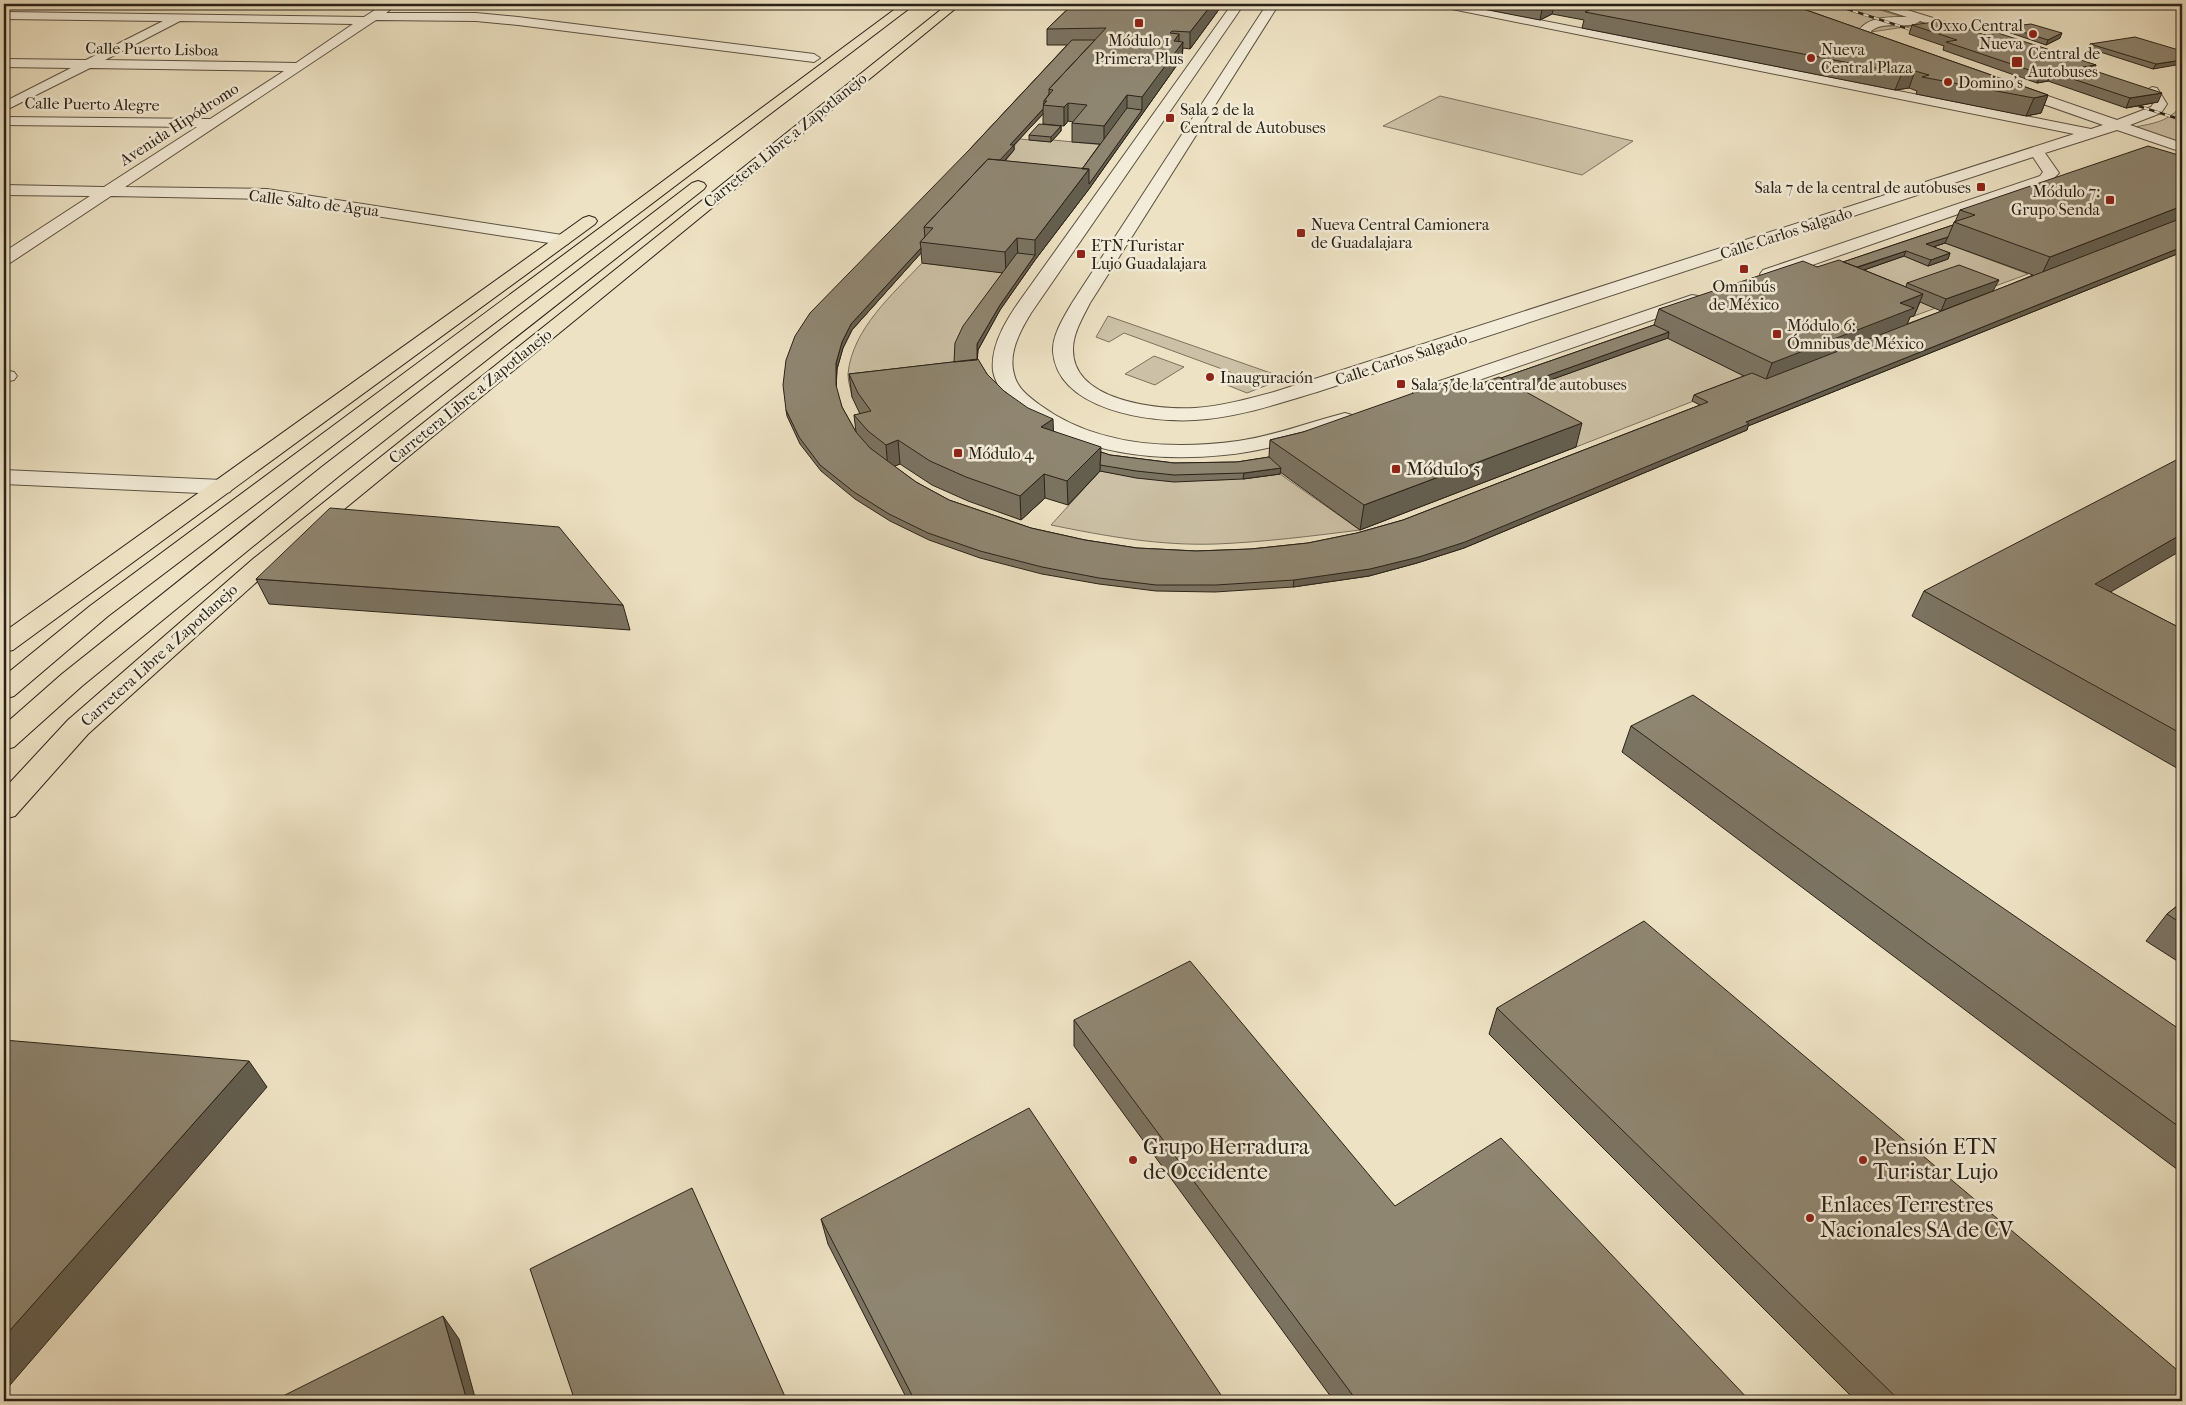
<svg xmlns="http://www.w3.org/2000/svg" width="2186" height="1405" viewBox="0 0 2186 1405" font-family="'IM FELL French Canon',serif">
  <style>
    .green { fill: #ccc1a6; stroke: #7b725f }
    .lines { fill: none; stroke-linecap: round; stroke-linejoin: round }
    .minor-casing { stroke: #5b5243; stroke-width: 2 }
    .major-casing { stroke: #2a2218; stroke-width: 2 }
    .minor { fill: #f3ecd8; fill-rule: evenodd }
    .major { fill: #ede2c3; fill-rule: evenodd }
    .rail-casing { stroke: #2a2218; stroke-width: 2.5 }
    .rail { stroke: #f3ecd8; stroke-width: 2; stroke-dasharray: 5.5; stroke-linecap: butt }
    .wall { fill: #7b7361; stroke: #2a2218; fill-rule: evenodd }
    .shaded-wall { fill: #645e4f; stroke: #2a2218 }
    .building { fill: #8f8671; stroke: #2a2218 }
    .poi-dot { fill: #8f2418; stroke: #f3ecd8; stroke-width: 2 }
    .labels { text-anchor: middle; dominant-baseline: central; stroke-width: 5; stroke-linejoin: round; paint-order: stroke }
    .far-poi-label { font-size: 16px; fill: #2a2218; stroke: #f3ecd8; text-anchor: start }
    .far-street-label { font-size: 16px; fill: #2a2218; stroke: #f3ecd8 }
    .poi-label { font-size: 19px; fill: #2a2218; stroke: #f3ecd8; text-anchor: start }
    .near-poi-label { font-size: 22px; fill: #2a2218; stroke: #f3ecd8; text-anchor: start }
  </style>
  <rect width="100%" height="100%" fill="#ede2c3"/>
  <filter id="stains"><feTurbulence type="fractalNoise" baseFrequency=".004" numOctaves="4"/><feColorMatrix values="0 0 0 0 .2 0 0 0 0 .09 0 0 0 0 .02 0 0 0 .5 -.17"/></filter>
  <radialGradient id="worn" r=".72"><stop offset=".6" stop-color="#630" stop-opacity="0"/><stop offset="1" stop-color="#630" stop-opacity=".3"/></radialGradient>
  <!-- green -->
  <path class="green" d="M1780,4h81l64,20 -61,9z
    M1440,96l193,45 -51,34 -199,-49z
    M2181,105l1,38 -48,-16c18,-3 37,-6 47,-22z
    M1020,139l31,3 2,-2 51,5 -32,42 -83,-9z
    M1945,243l83,31 -114,42 -83,-35 73,-25 24,10 19,-7 -23,-9z
    M922,263l84,10 -51,94 -103,30c-1,-7 -4,-15 -4,-23 4,-45 45,-80 74,-111z
    M1108,316l177,62 -38,15 -20,-8 14,-9 -117,-43 -15,9 -13,-5z
    M1668,338l82,41 -174,68 -82,-47z
    M1154,356l30,11 -29,18 -30,-11z
    M1100,471c64,12 116,12 180,3l80,56c-48,6 -95,12 -144,14 -56,2 -111,-8 -165,-19z"/>
  <g class="lines">
    <defs>
      <path id="minor" d="M384,4h13l-11,9h90l42,4 296,37 6,4 -6,4 -296,-37 -42,-4 -100,-1 -251,167 142,2 295,46 6,1 2,4 -2,4 -6,1 -295,-46 -156,-3 -101,67 -6,1v-12l86,-56 -86,-1v-10l100,2 93,-60 -193,-2v-8l206,2 74,-48 -194,-3 -86,43v-9l67,-34 -67,-1v-8l82,1 77,-39 -159,-2v-7l360,5zM180,21l173,3 -57,39 -191,-3z
        M1232,4h12l-213,309c-11,18 -23,40 -17,61 3,14 15,23 26,31 56,41 131,45 198,36 37,-5 71,-19 107,-28l7,2 4,4 -4,4c-42,14 -84,28 -128,32 -68,7 -143,-1 -200,-42 -13,-10 -28,-25 -31,-42 -3,-28 17,-57 33,-79z
        M1267,4h12l-189,299c-7,14 -17,30 -17,46 -1,52 84,61 122,59 27,-2 53,-9 79,-16l800,-258 -632,-127 -6,-3h22l633,125 12,-4 -97,-34 -2,-3 7,-4 5,1 101,35 34,-13 2,-3 -8,-13 7,-4 5,1 10,16 -6,9 -31,12 52,18v9l-65,-22 -72,23 14,20 -9,9 -275,96 -6,1 -6,-1 -3,-4 3,-4 277,-94 3,-4 -10,-15 -716,235c-40,12 -81,26 -122,28 -45,3 -137,-10 -142,-68 -1,-17 11,-35 19,-49z
        M1871,4h17l87,27 2,3 -6,4 -51,-17c-12,10 -34,-2 -49,10l3,8 -2,3h-8l-5,-12c11,-14 31,-13 48,-13l-34,-11z
        M1692,295l6,1 3,4 -3,4 -268,93 -7,2 -7,-2 -3,-4 3,-4z
        M4,370l10,2 3,4 -3,4 -10,2z
        M4,470l218,10 8,2 3,5 -3,5 -8,2 -218,-10z"/>
      <path id="major" d="M902,4h13l-807,612 -94,80 -10,3v-23l86,-70z
        M948,4h13l-690,565 -183,165 -73,82 -11,3v-30l64,-69 185,-161z
        M698,181l6,2 2,3 -2,3 -365,287 -257,210 -68,61 -10,3v-25l58,-51 261,-208 369,-283z
        M589,216l6,2 2,3 -2,3 -582,426 -9,2v-20l579,-414z"/>
    </defs>
    <!-- minor casing -->
    <use href="#minor" class="minor-casing"/>
    <!-- major casing -->
    <use href="#major" class="major-casing"/>
    <!-- minor -->
    <use href="#minor" class="minor"/>
    <!-- major -->
    <use href="#major" class="major"/>
    <defs>
      <path id="rail" d="M1832,4l92,30
        M2123,101l59,19"/>
    </defs>
    <!-- rail casing -->
    <use href="#rail" class="rail-casing"/>
    <!-- rail -->
    <use href="#rail" class="rail"/>
  </g>
  <!-- wall -->
  <path class="wall" d="M1073,4h150l-33,45 -7,-1 -1,10 -93,131 -54,71 -35,50 -22,40 -1,9 10,15 17,17 49,41 48,20 9,3 64,8 63,-1 32,-5 1,-17 33,-8 198,-54 153,-53 5,-16 158,-42 26,-5 110,-37 1,-3h1l5,-12 222,42 -434,174 -1,4 -283,118 -47,15 -48,13 -76,11 -78,5 -59,-1 -57,-7 -57,-10 -62,-16 -51,-18 -39,-19 -35,-22 -34,-28 -21,-27 -13,-28 -1,-6 184,-261 97,-104h-20v-16zM1043,114v10l21,2 4,-5 5,1 -1,1v19l28,2 -18,25 -77,-8 9,-11v-5zM1945,243l88,32 -39,16 -87,-8 -1,4 -42,-17 40,-14 24,10 20,-7 2,-6 -17,-6zM921,253l1,10 81,10 -49,89 -105,12 3,23 8,17 -6,1 2,17 -14,-25 -6,-19 1,-19 6,-21 9,-18zM1974,299l-67,25 3,-7 4,-1 6,-14 21,9zM1667,338l77,38 -50,19 -2,6 8,4 -297,115 -46,13 -49,10 -57,6 -55,2 -59,-3 -52,-8 -54,-12 -82,-28 -33,-18 -22,-16 6,-2 32,21 36,16 53,19 24,-22 23,7 32,-34 36,7 38,4 69,-3 37,-5v-2l80,58 216,-83 -54,-57z
    M1457,4h332l259,91 -7,18 -15,3 -110,-22 1,-3 -8,-3 -14,2 -313,-62 2,-8 -32,-6 -12,6z
    M2021,4h54l-37,5z
    M1912,25l73,10 111,30 -2,5 64,32 -32,6 -78,-27 -11,2 -94,-33 1,-4 -35,-12z
    M2007,27l53,11 -14,7 -41,-14z
    M2090,44l92,7 -29,18 -65,-21z
    M1061,126v5l-10,11 -22,-2v-5z
    M256,579l367,26 7,25 -361,-26z
    M1924,591l186,1 72,37v142l-270,-155z
    M2182,603v10l-4,-3z
    M1631,726l551,305v142l-560,-421z
    M2182,902v62l-36,-23 21,-27z
    M1497,1008l685,393h-326l-367,-367z
    M1074,1020l321,186 355,195h-416l-260,-355z
    M821,1219l404,182h-317l-80,-157z"/>
  <!-- shaded-wall -->
  <path class="shaded-wall" d="M1212,4h11l-33,45v-17z
    M1543,4h12l-3,10 -12,6z
    M2040,4h35l-37,5z
    M2062,33l-2,5 -14,7 2,-5z
    M1179,34v14l4,-6 -1,16 -93,131 -54,71 -35,50 -22,40 -1,16v-22l23,-39 35,-50v-15l54,-71 53,-59v-13l32,-56z
    M2182,60v4l-29,5 3,-5z
    M2096,65l-4,9 -9,-7z
    M1915,71l-6,17 -14,2 7,-17z
    M2052,72l-4,9 -11,2 4,-9z
    M2162,93l-4,9 -32,6 4,-10z
    M1127,95v18l-23,32v-19z
    M2048,95l-7,18 -15,3 8,-18z
    M1068,103v18l-4,5v-19z
    M1043,109v5l-29,31v5l-80,89 76,-94z
    M1061,126v5l-10,11v-5z
    M2182,206v16l-142,56 10,-21z
    M1948,237l-3,6 -21,7 2,-6z
    M1017,238l1,20 -12,15 -1,-21z
    M2182,247v5l-434,174 -1,4 -283,118 -47,15 -48,13 -76,11 1,-7 452,-158z
    M921,248v5l-69,77 -9,18 -6,21 -1,22v-28l6,-21 9,-18z
    M1906,251l-2,5 -95,33 3,-6z
    M1950,253l-2,6 -20,7 3,-6z
    M1999,280l-6,11 -52,20 5,-12z
    M1923,294l-9,22 -4,1 -5,13 -141,55 8,-22 128,-60z
    M1669,332l-1,6 -202,72 1,-6z
    M1053,419l1,24 -13,-16z
    M1582,423l-6,24 -216,83 4,-25z
    M898,440l2,24 -12,5 -2,-24z
    M1101,447l-1,24 -32,34 -1,-24z
    M1281,468l-1,6 -37,5 1,-6z
    M1044,474l1,24 -24,22 -1,-24z
    M2182,534v16l-102,60 15,-26z
    M249,1061l18,26 -263,305v-55z
    M443,1316l16,23 17,62h-9z"/>
  <!-- building -->
  <path class="building" d="M1073,4h139l-22,28 -18,-1 -2,2 9,1 -5,7 9,1 -41,55 -15,-2 -23,31 -32,-3 15,-18 -19,-2 -4,4 -21,-2 4,-4h-3l9,-11 -4,-1 57,-61 -59,1z
    M1584,4h205l259,91 -14,3 -112,-21 7,-2 -14,-4 -13,2 -317,-61 13,-6z
    M1942,21l43,14 13,-2 98,32 -13,2 79,26 -32,5 -78,-26 -11,2 -95,-32 11,-2 -45,-15z
    M2031,24l31,9 -14,7 -41,-13z
    M2135,37l47,14v9l-26,4 -66,-20z
    M1072,40h23l-46,49v5l-5,7 -1,8 -33,36h4l-14,15 -12,-1 -64,68 1,10 -5,5 1,6 -70,76 -9,18 -6,21v22l6,22 14,25 14,16 46,34 33,18 82,28 54,12 52,8 59,3 55,-2 57,-6 49,-10 46,-13 305,-118 -14,-7 58,-22 14,6 416,-161v29l-436,175 3,2 -284,118 -46,15 -49,12 -76,11 -78,5h-60l-57,-7 -57,-11 -62,-16 -52,-18 -39,-19 -35,-22 -34,-27 -21,-28 -13,-27 -3,-25 3,-25 9,-24 15,-23 160,-164z
    M1127,108l15,2 -53,74v-15h-7z
    M1039,124l22,2 -10,11 -22,-2z
    M2148,146l34,10v50l-132,51 -96,-35 21,-7 -15,-5z
    M988,159l101,10 -54,71 -18,-2 -12,14 -85,-10 13,-14 -9,-1z
    M1953,225l-5,12 -22,7 24,9 -19,7 -25,-9 -49,16 -14,-5z
    M1017,253l18,2 -35,50 -23,39v16l-23,2 1,-19 8,-17z
    M1839,260l84,34 -23,9 14,5 -142,55 -113,-54 144,-48 14,6z
    M1959,265l40,15 -53,19 -39,-16z
    M1654,325l15,7 -153,55 -15,-9z
    M978,359l9,15 17,17 24,17 25,11 -12,8 60,20 -34,34 -23,-7 -24,22 -54,-19 -36,-16 -32,-21 -12,5 -18,-14 -14,-16 17,-4 -13,-18 -9,-19z
    M1499,377l83,46 -218,82 -94,-65 33,-8 153,-54 15,9z
    M1101,452l9,3 64,8 63,-1 32,-5 12,11 -37,5 -70,2 -38,-4 -36,-6z
    M2182,457v77l-87,50 87,45v105l-258,-143z
    M330,508l229,19 64,78 -367,-26z
    M1693,695l489,336v98l-551,-403z
    M2182,902v22l-15,-10z
    M1644,921l538,453v27h-282l-403,-393z
    M1190,961l205,245 106,-68 249,263h-393l-283,-381z
    M4,1040l245,21 -245,276z
    M1029,1108l196,293h-310l-94,-182z
    M692,1188l95,213h-212l-45,-132z
    M443,1316l24,85h-194z"/>
  <!-- markers -->
  <g class="poi-dot">
    <rect x="1134" y="18" width="10" height="10" rx="2.5"/>
    <circle cx="2033" cy="34" r="5"/>
    <circle cx="1811" cy="58" r="5"/>
    <rect x="2011" y="56" width="12" height="12" rx="2.5"/>
    <circle cx="1948" cy="82" r="5"/>
    <rect x="1165" y="113" width="10" height="10" rx="2.5"/>
    <rect x="1976" y="182" width="10" height="10" rx="2.5"/>
    <rect x="2105" y="195" width="10" height="10" rx="2.5"/>
    <rect x="1296" y="228" width="10" height="10" rx="2.5"/>
    <rect x="1076" y="249" width="10" height="10" rx="2.5"/>
    <rect x="1739" y="264" width="10" height="10" rx="2.5"/>
    <rect x="1772" y="329" width="10" height="10" rx="2.5"/>
    <circle cx="1210" cy="377" r="5"/>
    <rect x="1396" y="379" width="10" height="10" rx="2.5"/>
    <rect x="953" y="448" width="10" height="10" rx="2.5"/>
    <rect x="1391" y="464" width="10" height="10" rx="2.5"/>
    <circle cx="1133" cy="1160" r="5"/>
    <circle cx="1863" cy="1160" r="5"/>
    <circle cx="1810" cy="1218" r="5"/>
  </g>
  <g class="labels">
    <!-- far-poi labels -->
    <g class="far-poi-label">
      <text x="2023" y="25" text-anchor="end">Oxxo Central<tspan x="2023" dy="18">Nueva</tspan></text>
      <text x="1139" y="40" text-anchor="middle">Módulo 1<tspan x="1139" dy="18">Primera Plus</tspan></text>
      <text x="1821" y="49">Nueva<tspan x="1821" dy="18">Central Plaza</tspan></text>
      <text x="2028" y="53">Central de<tspan x="2028" dy="18">Autobuses</tspan></text>
      <text x="1958" y="82">Domino's</text>
      <text x="1180" y="109">Sala 2 de la<tspan x="1180" dy="18">Central de Autobuses</tspan></text>
      <text x="1971" y="187" text-anchor="end">Sala 7 de la central de autobuses</text>
      <text x="2100" y="191" text-anchor="end">Módulo 7:<tspan x="2100" dy="18">Grupo Senda</tspan></text>
      <text x="1311" y="224">Nueva Central Camionera<tspan x="1311" dy="18">de Guadalajara</tspan></text>
      <text x="1091" y="245">ETN Turistar<tspan x="1091" dy="18">Lujo Guadalajara</tspan></text>
      <text x="1744" y="286" text-anchor="middle">Omnibús<tspan x="1744" dy="18">de México</tspan></text>
      <text x="1787" y="325">Módulo 6:<tspan x="1787" dy="18">Ómnibus de México</tspan></text>
      <text x="1220" y="377">Inauguración</text>
      <text x="1411" y="384">Sala 5 de la central de autobuses</text>
      <text x="968" y="453">Módulo 4</text>
    </g>
    <!-- far-street labels -->
    <g class="far-street-label">
      <text transform="translate(152 49) rotate(1)">Calle Puerto Lisboa</text>
      <text transform="translate(92 104) rotate(1)">Calle Puerto Alegre</text>
      <text transform="translate(179 124) rotate(-33)">Avenida Hipódromo</text>
      <text transform="translate(785 140) rotate(-39)">Carretera Libre a Zapotlanejo</text>
      <text transform="translate(314 203) rotate(7)">Calle Salto de Agua</text>
      <text transform="translate(1786 233) rotate(-18)">Calle Carlos Salgado</text>
      <text transform="translate(1401 359) rotate(-18)">Calle Carlos Salgado</text>
      <text transform="translate(470 396) rotate(-39)">Carretera Libre a Zapotlanejo</text>
      <text transform="translate(159 655) rotate(-42)">Carretera Libre a Zapotlanejo</text>
    </g>
    <!-- poi labels -->
    <g class="poi-label">
      <text x="1406" y="469">Módulo 5</text>
    </g>
    <!-- near-poi labels -->
    <g class="near-poi-label">
      <text x="1143" y="1147">Grupo Herradura<tspan x="1143" dy="25">de Occidente</tspan></text>
      <text x="1873" y="1147">Pensión ETN<tspan x="1873" dy="25">Turistar Lujo</tspan></text>
      <text x="1820" y="1205">Enlaces Terrestres<tspan x="1820" dy="25">Nacionales SA de CV</tspan></text>
    </g>
  </g>
  <!-- margin -->
  <rect width="2186" height="1405" fill="none" stroke="#ede2c3" stroke-width="20"/>
  <rect x="5" y="5" width="2176" height="1395" fill="none" stroke="#2a2218" stroke-width="2.5"/>
  <rect x="10" y="10" width="2166" height="1385" fill="none" stroke="#2a2218"/>
  <rect width="100%" height="100%" filter="url(#stains)"/>
  <rect width="100%" height="100%" fill="url(#worn)"/>
</svg>
